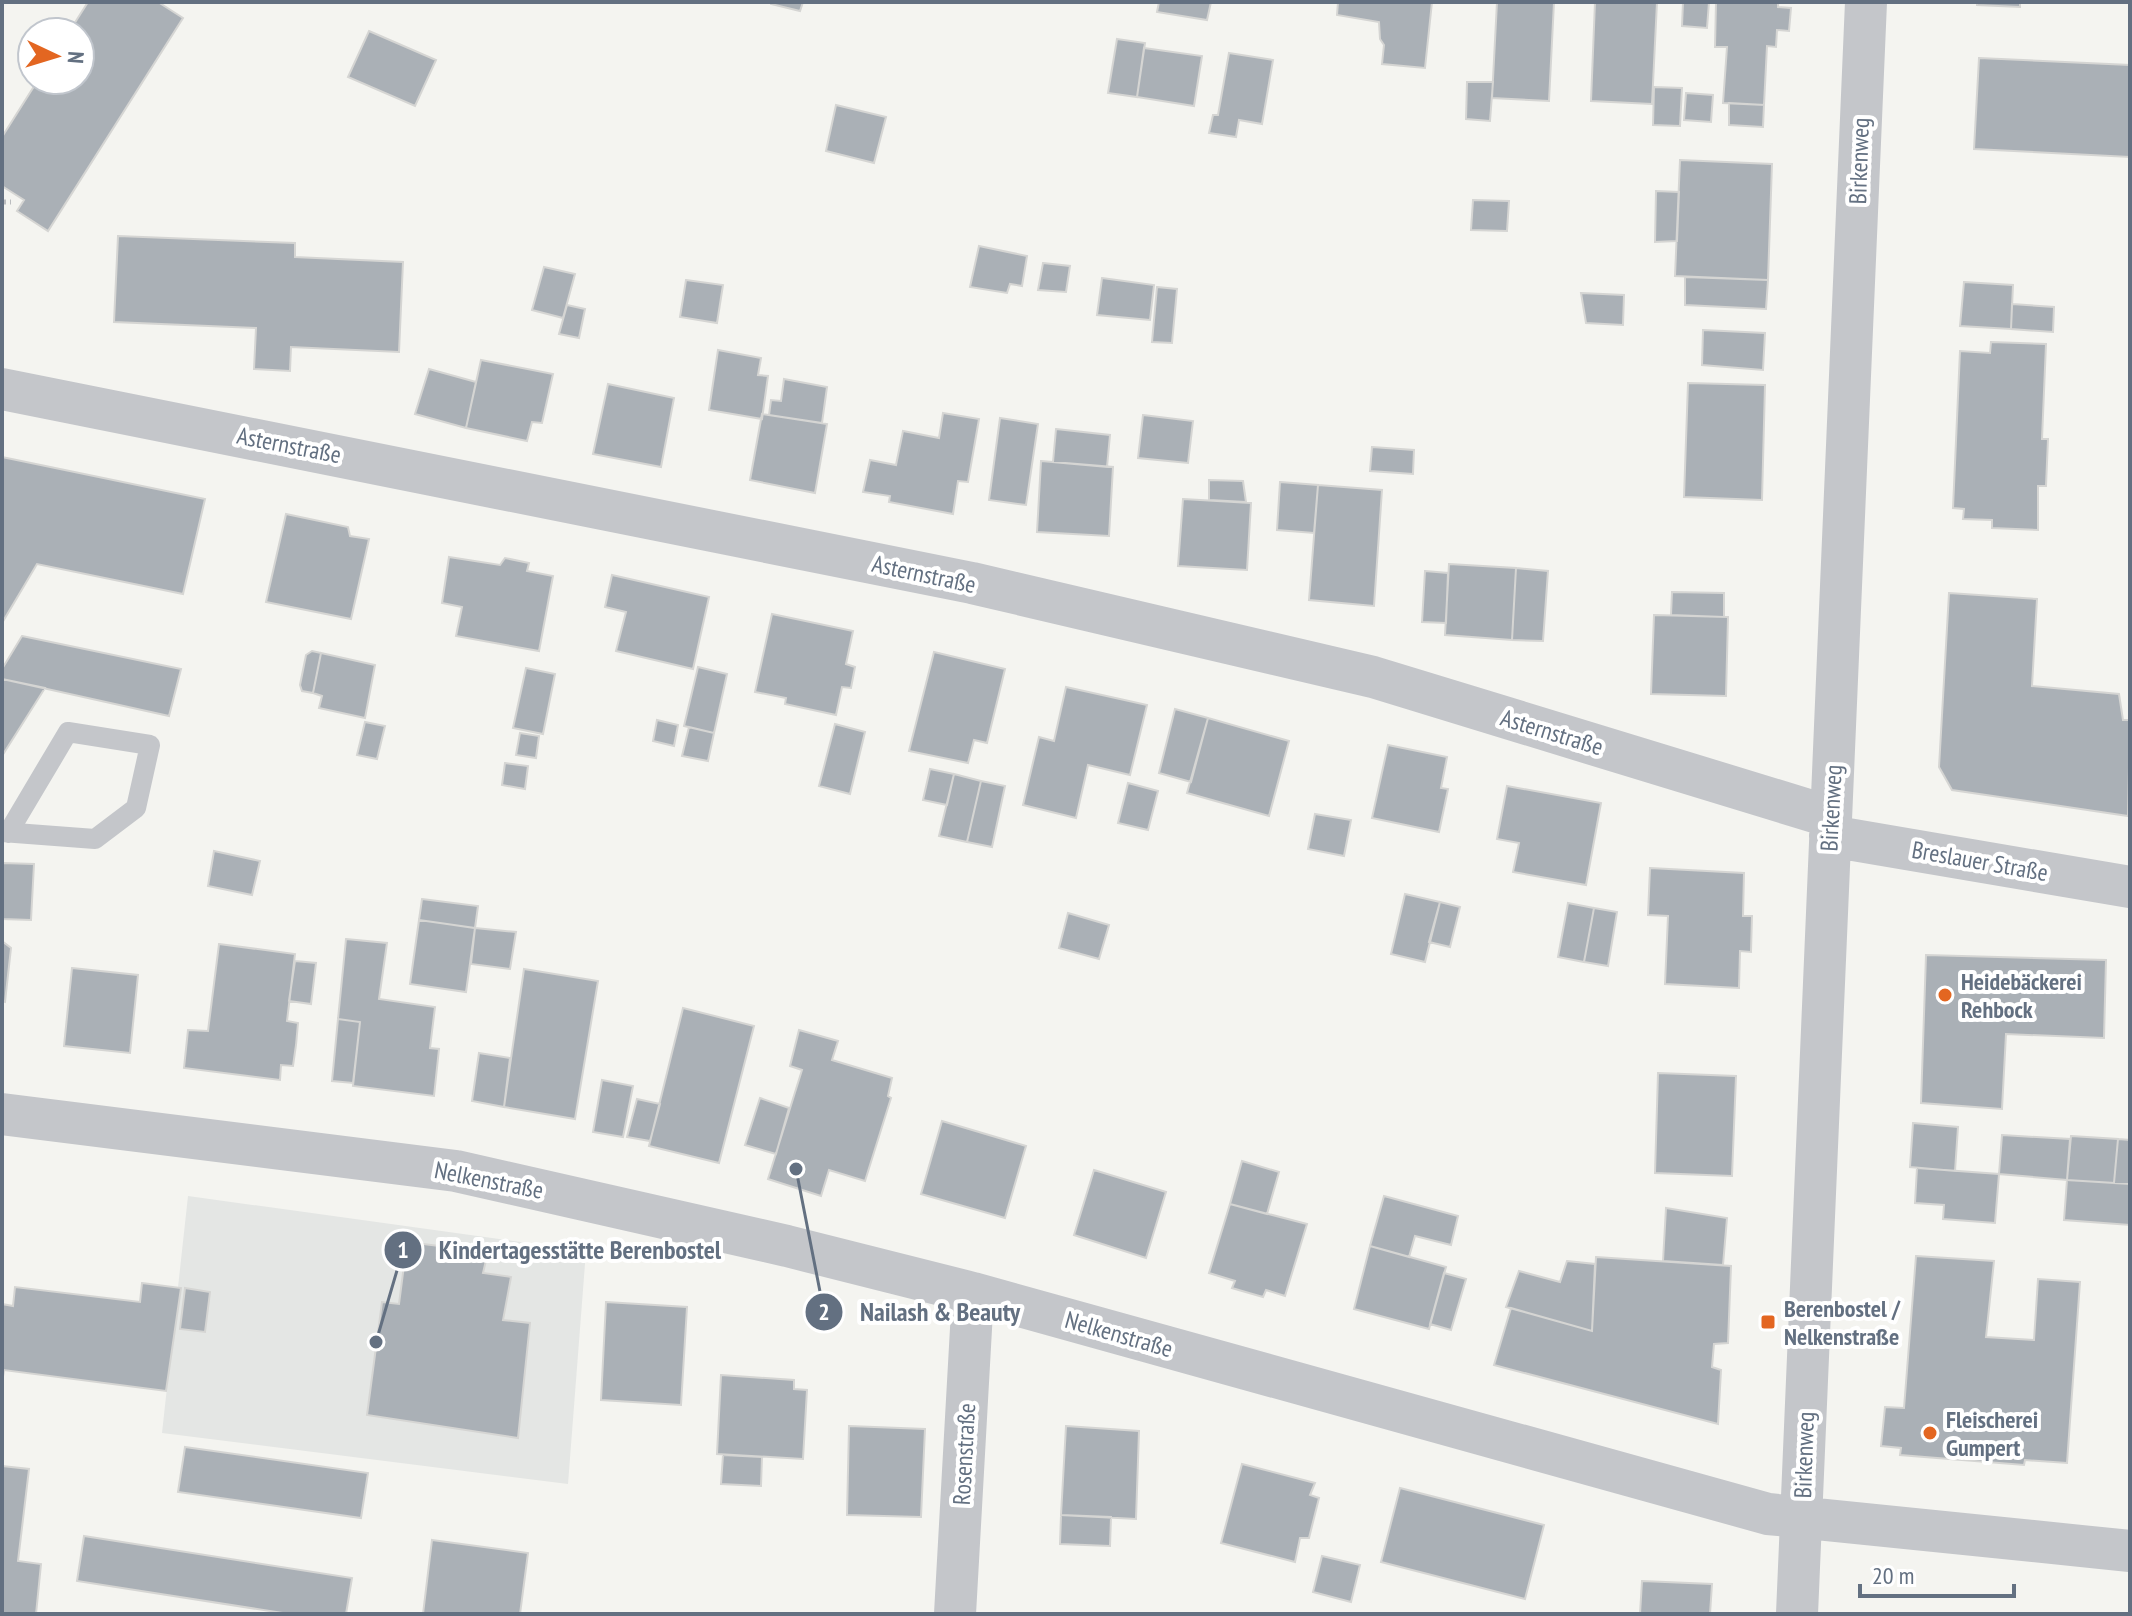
<svg xmlns="http://www.w3.org/2000/svg" width="2132" height="1616" viewBox="0 0 2132 1616" font-family="'PT Sans Narrow',sans-serif">
  <style>
    .built { fill: #e4e6e4 }
    .building { fill: #aab0b6; stroke: #d5d5d3; stroke-width: 2 }
    .lines { fill: none; stroke-linecap: round; stroke-linejoin: round }
    .path { stroke: #bbbdbf; stroke-width: 5; stroke-dasharray: 4 4; stroke-linecap: butt }
    .service { stroke: #c4c6ca; stroke-width: 20 }
    .minor { stroke: #c4c6ca; stroke-width: 42 }
    .poi-dot { fill: #e36621; stroke: #fff; stroke-width: 3 }
    .labels { text-anchor: middle; dominant-baseline: central; stroke-width: 8; stroke-linejoin: round; paint-order: stroke }
    .street-label { font-size: 24px; fill: #637081; stroke: #fff }
    .poi-label { font-size: 24px; font-weight: bold; fill: #637081; stroke: #fff; text-anchor: start }
    .leader { fill: none; stroke: #637081; stroke-width: 3 }
    .callout-dot { fill: #637081; stroke: #fff; stroke-width: 3 }
    .mark-label { font-size: 24px; text-anchor: middle; font-weight: bold; fill: #fff }
    .callout-label { font-size: 26px; text-anchor: middle; font-weight: bold; fill: #637081; stroke: #fff; stroke-width: 8; stroke-linejoin: round; paint-order: stroke }
  </style>
  <rect width="100%" height="100%" fill="#f4f4f0"/>
  <!-- built -->
  <path class="built" d="M188,1196l398,55 -18,233 -406,-51z"/>
  <!-- building -->
  <path class="building" d="M88,2h70l25,16 -135,213 -31,-20 7,-11 -22,-14v-49l36,-57h42v-48h-11z
    M771,2h32l-3,9 -29,-7z
    M1159,2h52l-4,18 -50,-8z
    M1338,2h94l-7,66 -43,-4 2,-19 -4,-6 -1,-17 -42,-7z
    M1497,2h57l-5,99 -57,-3z
    M1595,2h62l-5,102 -61,-3z
    M1683,2h26l-2,26 -25,-2z
    M1716,2h62v5l13,1 -2,23 -12,-1 -1,17 -9,-1 -3,59 -41,-2 4,-56h-12z
    M1977,2h43v5l-43,-2z
    M369,31l67,29 -21,46 -67,-29z
    M1117,39l28,4 -8,54 -29,-4z
    M1144,48l58,8 -8,50 -57,-9z
    M1229,53l44,7 -11,64 -23,-4 -3,17 -27,-4 4,-18h5z
    M1979,58l151,7v92l-156,-8z
    M1467,82h26l-3,39 -24,-2z
    M1654,87l28,1 -2,38 -27,-1z
    M1686,93l27,2 -2,27 -27,-2z
    M1729,103l35,2 -1,22 -34,-2z
    M836,105l50,12 -12,46 -48,-12z
    M1680,160l92,4 -4,116 -93,-4z
    M1656,191l23,1 -2,49 -22,1z
    M1473,200l36,1 -2,30 -36,-1z
    M118,236l177,7v14l108,5 -4,90 -108,-5 -1,24 -36,-2 2,-41 -142,-6z
    M979,246l48,10 -5,30 -12,-2 -3,9 -37,-6z
    M1043,263l27,3 -4,26 -28,-2z
    M544,267l31,7 -12,44 -31,-8z
    M1685,277l83,3 -2,29 -81,-4z
    M1102,278l52,7 -4,35 -53,-5z
    M686,280l37,5 -6,38 -37,-6z
    M1964,282l49,3 -2,44 -51,-3z
    M1157,287l20,2 -5,54 -20,-1z
    M1581,293l43,2 -1,30 -37,-2z
    M2012,304l42,3 -1,25 -42,-3z
    M567,305l18,4 -6,29 -20,-4z
    M1703,330l62,3 -2,37 -61,-5z
    M1991,342l55,2 -4,95h6l-2,47h-8v44l-46,-2v-8l-29,-1 1,-10 -11,-1 7,-157 30,2z
    M718,350l43,8 -3,17 10,1 -6,43 -53,-9z
    M481,360l72,14 -11,49 -10,-1 -5,19 -61,-13z
    M429,369l47,13 -10,46 -51,-14z
    M784,379l43,8 -5,36 -53,-8 2,-15 10,1z
    M1688,383l77,2 -3,115 -78,-3z
    M608,384l66,14 -13,69 -68,-13z
    M943,413l36,6 -11,63 -10,-1 -5,33 -64,-12 1,-6 -27,-4 7,-32 26,5 7,-34 36,7z
    M762,414l65,10 -12,69 -65,-13z
    M1143,415l50,6 -5,42 -50,-5z
    M1000,418l38,6 -12,81 -37,-5z
    M1056,429l54,6 -3,32 -54,-5z
    M1372,447l42,3 -1,24 -43,-3z
    M2,457l203,42 -22,95 -146,-30 -35,59z
    M1041,461l72,6 -4,69 -72,-4z
    M1209,480l34,1 3,21 -37,-2z
    M1280,482l38,3 -4,48 -37,-3z
    M1318,485l64,5 -8,116 -65,-6z
    M1183,499l68,4 -4,67 -69,-4z
    M286,514l62,13 2,9 19,3 -18,80 -85,-17z
    M449,557l51,8 5,-7 24,5 -2,8 26,5 -14,75 -83,-15 6,-29 -20,-4z
    M1449,564l67,4 -4,72 -67,-5z
    M1516,568l32,3 -5,70 -31,-1z
    M1425,571l23,2 -2,50 -24,-1z
    M612,575l97,22 -16,72 -77,-18 10,-39 -21,-5z
    M1672,592l52,1v24l-53,-2z
    M1949,593l88,6 -5,87 87,8 4,26h7l-2,96 -176,-26 -13,-23z
    M772,614l81,17 -7,33 9,3 -4,21 -9,-1 -6,28 -51,-11 1,-6 -31,-6z
    M1654,615l74,2 -2,79 -75,-2z
    M22,636l159,33 -12,47 -167,-37v-10z
    M312,651l9,2 -8,40 -11,-2 -2,-6 6,-30z
    M934,652l71,17 -18,74 -13,-3 -6,23 -59,-12z
    M321,653l54,12 -10,53 -46,-10 3,-12 -9,-3z
    M698,667l29,7 -13,59 -30,-7z
    M526,668l29,6 -12,60 -30,-6z
    M2,679l43,9 -43,68z
    M1066,687l81,18 -17,70 -42,-10 -12,53 -53,-13 16,-68 15,4z
    M1175,709l33,9 -17,64 -32,-9z
    M1208,718l81,23 -20,75 -82,-23z
    M657,720l21,5 -4,21 -21,-5z
    M365,722l20,4 -8,33 -20,-4z
    M835,724l30,8 -15,62 -31,-8z
    M689,727l25,6 -6,28 -26,-5z
    M520,733l19,3 -3,22 -20,-3z
    M1388,745l59,12 -6,31 7,1 -9,43 -67,-14z
    M505,763l23,3 -3,23 -23,-4z
    M930,769l24,5 -7,31 -24,-5z
    M954,774l27,7 -14,61 -28,-6z
    M981,781l24,5 -13,61 -25,-5z
    M1128,783l30,8 -10,39 -30,-7z
    M1507,786l94,17 -15,82 -73,-13 6,-29 -22,-4z
    M1315,814l36,6 -7,36 -36,-7z
    M214,851l46,10 -8,34 -44,-9z
    M2,863l32,1 -3,56 -29,-1z
    M1650,868l94,5 -1,43h9l-1,36 -11,-1 -1,37 -74,-4 3,-68 -20,-1z
    M1405,894l35,8 -15,60 -34,-8z
    M422,899l56,7 -3,22 -56,-8z
    M1440,902l20,5 -10,40 -21,-5z
    M1568,903l26,5 -10,54 -26,-5z
    M1594,908l23,4 -9,54 -24,-4z
    M1068,913l41,12 -10,34 -40,-11z
    M419,920l56,8 -9,64 -56,-8z
    M475,928l41,4 -6,37 -39,-5z
    M346,939l41,4 -8,56 56,8 -5,41 9,1 -5,47 -81,-10 7,-64 -22,-3z
    M2,941l9,7 -6,54 -3,-1z
    M219,944l76,10 -8,67 11,2 -2,22 -3,21 -12,-1 -1,15 -96,-12 4,-38 20,1z
    M1926,955l180,5 -2,78 -98,-4 -4,75 -81,-6z
    M295,961l21,2 -5,41 -22,-3z
    M72,968l66,7 -8,78 -66,-7z
    M524,969l74,12 -23,138 -71,-12z
    M683,1008l71,18 -35,137 -70,-17z
    M338,1019l22,3 -7,61 -21,-2z
    M799,1030l39,11 -6,19 60,18 -4,18 3,2 -26,83 -36,-11 -8,26 -53,-17 34,-109 -12,-4z
    M479,1053l31,5 -6,49 -32,-6z
    M1658,1073l78,3 -4,100 -77,-3z
    M602,1080l31,6 -10,51 -30,-5z
    M760,1098l29,10 -13,46 -31,-9z
    M637,1099l23,5 -10,37 -23,-4z
    M942,1121l84,25 -21,72 -84,-24z
    M1913,1123l45,4 -3,44 -45,-4z
    M2002,1135l68,4 -3,41 -68,-6z
    M2071,1136l47,3 -4,44 -47,-3z
    M2118,1139l12,1v44l-16,-1z
    M1242,1161l37,11 -12,42 -37,-10z
    M1917,1168l82,6 -4,49 -52,-4 1,-14 -29,-2z
    M1094,1170l72,22 -20,66 -72,-23z
    M2067,1180l63,4v41l-66,-5z
    M1384,1196l74,20 -7,29 -36,-9 -6,21 -39,-11z
    M1230,1204l77,20 -22,72 -19,-6 -3,7 -14,-4 -17,-5 3,-7 -26,-8z
    M1666,1208l61,10 -4,47 -60,-4z
    M407,1242l81,10 -5,21 28,4 -8,43 27,3 -12,115 -151,-23 15,-113 17,2z
    M1370,1246l76,21 -17,62 -75,-20z
    M1916,1256l78,5 -8,76 48,3 4,-61 42,3 -13,181 -42,-3 -1,5 -124,-10 1,-7 -20,-2 4,-39 19,1z
    M1596,1257l135,9 -3,77 -14,1 -2,23 9,3 -3,54 -224,-59 17,-57 81,23z
    M1567,1261l28,3 -3,67 -86,-24 13,-36 41,11z
    M1444,1273l22,6 -15,51 -21,-6z
    M142,1283l39,5 -15,103 -162,-21 -2,13v-79l11,2 2,-19 125,15z
    M185,1288l25,4 -5,40 -25,-3z
    M606,1302l81,5 -6,98 -80,-5z
    M721,1375l73,5v9l13,1 -4,69 -86,-5z
    M849,1426l76,3 -4,88 -74,-2z
    M1066,1426l73,5 -3,88 -75,-4z
    M185,1447l183,26 -7,45 -183,-26z
    M723,1455l39,2 -1,29 -40,-2z
    M1242,1464l73,19 -5,12 9,3 -10,40h-9l-5,24 -74,-19z
    M2,1466l27,3 -11,92 23,3 -5,50h-34z
    M1400,1488l144,37 -19,74 -144,-37z
    M1061,1515l50,2 -1,29 -50,-2z
    M84,1536l268,42 -6,36h-57l-212,-33z
    M432,1540l96,13 -8,61h-97z
    M1322,1556l38,9 -9,37 -38,-10z
    M1642,1581l70,3 -2,30h-70z"/>
  <g class="lines">
    <!-- path -->
    <path class="path" d="M2,202h9"/>
    <!-- service -->
    <path class="service" d="M2,832l93,7 41,-31 14,-63 -82,-13 -60,101"/>
    <!-- minor -->
    <path class="minor" d="M2,389l970,194 401,94 458,140
      M1830,836l300,51
      M2,1114l454,57 331,75 186,47 795,221 362,37
      M955,1614l18,-321
      M1797,1614l69,-1612"/>
  </g>
  <!-- markers -->
  <g class="poi-dot">
    <circle cx="1945" cy="995" r="8"/>
    <rect x="1760" y="1314" width="16" height="16" rx="4"/>
    <circle cx="1930" cy="1433" r="8"/>
  </g>
  <g class="labels">
    <!-- street labels -->
    <g class="street-label">
      <text transform="translate(1859 161) rotate(-88)">Birkenweg</text>
      <text transform="translate(289 445) rotate(11)">Asternstraße</text>
      <text transform="translate(924 574) rotate(12)">Asternstraße</text>
      <text transform="translate(1552 732) rotate(17)">Asternstraße</text>
      <text transform="translate(1831 808) rotate(-87)">Birkenweg</text>
      <text transform="translate(1980 861) rotate(10)">Breslauer Straße</text>
      <text transform="translate(489 1180) rotate(11)">Nelkenstraße</text>
      <text transform="translate(1119 1334) rotate(16)">Nelkenstraße</text>
      <text transform="translate(964 1454) rotate(-87)">Rosenstraße</text>
      <text transform="translate(1804 1455) rotate(-88)">Birkenweg</text>
    </g>
    <!-- poi labels -->
    <g class="poi-label">
      <text x="1961" y="981">Heidebäckerei<tspan x="1961" dy="28">Rehbock</tspan></text>
      <text x="1784" y="1308">Berenbostel /<tspan x="1784" dy="28">Nelkenstraße</tspan></text>
      <text x="1946" y="1419">Fleischerei<tspan x="1946" dy="28">Gumpert</tspan></text>
    </g>
  </g>
  <!-- callouts -->
  <path class="leader" d="M376 1342L403 1250M796 1169L824 1312"/>
  <g class="callout-dot">
    <circle cx="376" cy="1342" r="8"/>
    <circle cx="796" cy="1169" r="8"/>
    <circle cx="403" cy="1250" r="20"/>
    <circle cx="824" cy="1312" r="20"/>
  </g>
  <g class="mark-label">
    <text x="403" y="1258">1</text>
    <text x="824" y="1320">2</text>
  </g>
  <g class="callout-label">
    <text x="580" y="1259">Kindertagesstätte Berenbostel</text>
    <text x="940" y="1321">Nailash &amp; Beauty</text>
  </g>
  <!-- border -->
  <rect width="2132" height="1616" fill="none" stroke="#637081" stroke-width="8"/>
  <!-- north arrow -->
  <g transform="translate(56 56) rotate(94)"><circle r="38" fill="#ffffff" stroke="#c1c6cd" stroke-width="2"/>
  <path d="M0-6L14 30L0 20L-14 30Z" fill="#e36621"/>
  <text y="-12" font-size="22" font-weight="bold" text-anchor="middle" fill="#637081">N</text>
  </g>
  <!-- scale -->
  <path d="M1860 1584v12h154v-12" fill="none" stroke="#637081" stroke-width="4"/>
  <text x="1872" y="1584" font-size="24" fill="#637081" stroke="#ffffff" stroke-width="6" paint-order="stroke">20 m</text>
</svg>
